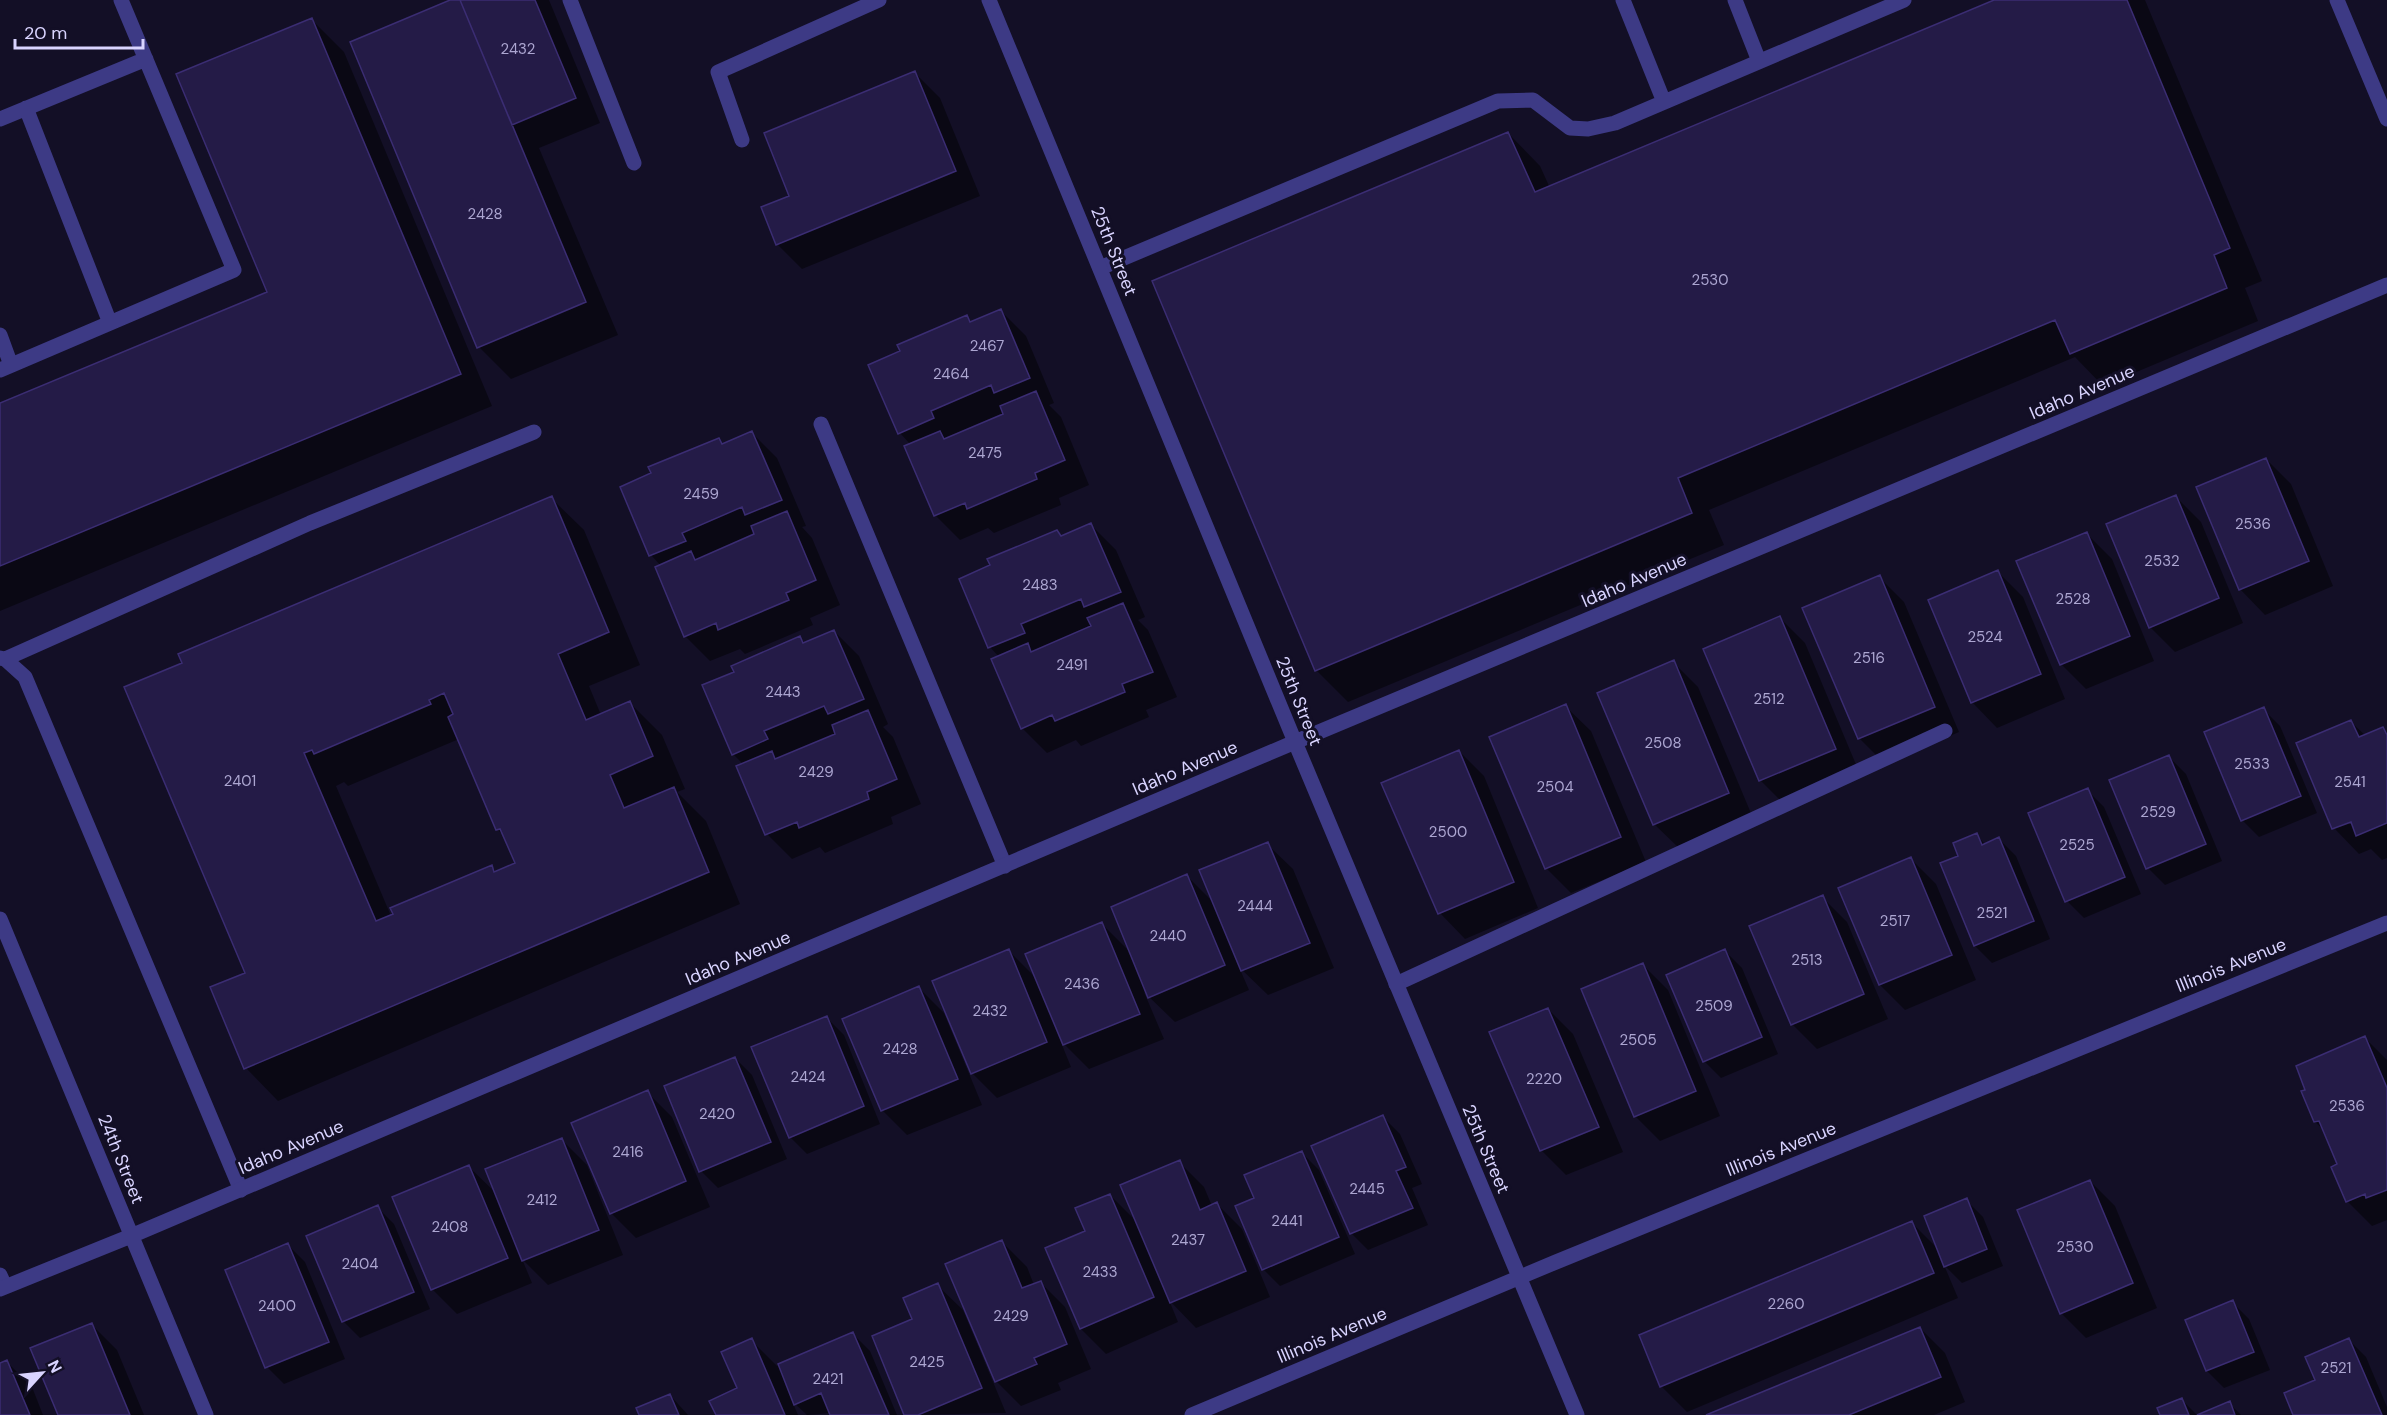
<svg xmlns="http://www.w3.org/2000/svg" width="2387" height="1415" viewBox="0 0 2387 1415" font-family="'DM Sans',sans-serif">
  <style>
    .shadow { fill: #0007; fill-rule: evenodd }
    .building { fill: #241b47; stroke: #3b2d73; stroke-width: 1.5; fill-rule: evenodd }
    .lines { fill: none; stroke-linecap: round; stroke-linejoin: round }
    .service { stroke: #3d3a85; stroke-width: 15 }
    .minor { stroke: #3d3a85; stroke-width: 15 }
    .labels { text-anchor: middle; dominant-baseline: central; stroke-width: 6; stroke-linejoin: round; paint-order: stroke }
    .number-label { font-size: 15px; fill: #aca6d1 }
    .street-label { font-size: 18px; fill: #d9d4ff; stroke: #130f26 }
  </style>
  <rect width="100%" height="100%" fill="#130f26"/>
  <!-- shadow -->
  <path class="shadow" d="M454,0h95l51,123 -61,25 79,187 -107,44 -32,-32z
    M1998,0h147l117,281 -17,7 13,33 -155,65 -28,-29 -366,153 15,35 -376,157 -32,-32 192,-537 32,33 10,22z
    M311,19l33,33 148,354 -492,205v-206l269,-112z
    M915,73l25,25 40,98 -178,73 -25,-25z
    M1001,311l25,25 28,67 -5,2 12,12 28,68 -30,13 2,7 -67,28 -6,-5 -28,12 -25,-25 -24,-70 -11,-12 2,-81 65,-35 5,6z
    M752,433l25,25 29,68 -4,1 10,11 28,67 -30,13 3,7 -68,29 -5,-5 -30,12 -25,-25 -24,-70 -10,-11 2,-81 65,-34 6,5z
    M2266,459l25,25 42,102 -68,29 -25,-26z
    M2176,497l25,25 42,101 -68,29 -25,-25z
    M551,498l33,32 56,135 -51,21 12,29 29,-12 32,32 23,54 -8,3 29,29 34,83 -462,197 -32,-33 1,-95 -63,-310zM459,739l38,90 9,9 11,25 -20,9 -6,-5 -100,49 -55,-130 8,-4 4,4z
    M1091,525l25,25 29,67 -7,3 10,10 29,67 -31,13 3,7 -68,29 -5,-6 -29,13 -25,-25 -23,-71 -9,-10 2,-81 65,-35 6,6z
    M2087,534l25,25 42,102 -68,28 -25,-25z
    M1998,572l25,25 42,102 -68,29 -25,-26 -42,-102z
    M1879,577l25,25 55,130 -74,32 -25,-25 -56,-130z
    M1780,618l25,25 55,131 -75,31 -25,-25z
    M834,631l25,25 29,68 -5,3 10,10 28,67 -30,13 2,7 -68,29 -5,-6 -28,12 -25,-25 -29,-67 5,-3 -10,-10 3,-81 64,-35 6,6z
    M1673,662l25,25 55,131 -73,31 -26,-25z
    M1565,706l26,25 55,131 -75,31 -25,-25z
    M2263,709l17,17 37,87 -58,24 -17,-17z
    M2351,722l15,14 17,-7 4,4v125l-5,2 -11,-11 -12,5 -25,-26z
    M1459,751l25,25 54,132 -73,31 -25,-26 -57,-130z
    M2169,757l17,17 36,87 -57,24 -17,-17z
    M2087,790l17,17 37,87 -57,24 -17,-17z
    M1976,835l10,10 13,-6 17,17 34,83 -58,24 -17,-17 -33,-82 18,-7z
    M1267,844l26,25 41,99 -66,27 -29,-28 10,23 -74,32 -31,-30 20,47 -75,30 -29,-29 11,27 -74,31 -25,-25 37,-122 28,28 64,-56 31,31 55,-78 28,28z
    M1911,859l25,25 40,96 -71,30 -25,-25 -40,-96z
    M1822,897l25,25 41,97 -71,30 -25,-25z
    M1725,951l17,17 36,86 -57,24 -17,-17z
    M1643,965l25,25 52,126 -60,25 -25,-25z
    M919,988l25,25 38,92 -75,30 -25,-25z
    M1548,1009l25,25 50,118 -57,23 -25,-25z
    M827,1018l17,17 36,89 -73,30 -17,-17z
    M2365,1038l22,22v160l-15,6 -25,-25 -8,-36 -14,-34 -10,-9z
    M735,1058l17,17 35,84 -69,29 -17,-17z
    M647,1092l25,25 38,90 -74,31 -25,-25z
    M1383,1117l17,17 22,50 -10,4 16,37 -60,25 -17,-17z
    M562,1140l25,25 36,90 -75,30 -26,-26 10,24 -75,31 -25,-25 37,-122 28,27z
    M1302,1153l17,17 36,84 -75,32 -17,-17z
    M1179,1162l25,25 8,19 5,-2 25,25 28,68 -74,31 -27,-28 9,22 -72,32 -25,-25 6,-97 23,-37 28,28z
    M2090,1181l25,25 42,102 -71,30 -25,-25z
    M1966,1200l17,17 20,49 -41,17 -18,-18 14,33 -271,114 -25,-25 -21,-51 271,-113 27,27z
    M377,1207l17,17 36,85 -70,29 -17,-17z
    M1002,1242l25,25 7,18 6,-3 25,25 26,62 -33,14 3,7 -40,16 -25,-25z
    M288,1245l17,17 40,97 -61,25 -17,-17z
    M937,1285l26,25 43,103 -100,2 8,-95z
    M2232,1302l17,17 21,51 -46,18 -17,-17z
    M92,1325l25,25 27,65h-84z
    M1920,1328l25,25 20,49 -31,13h-224z
    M853,1334l17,17 27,64h-66v-2l-24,2 -15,-14 6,14h-81l22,-26 12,-49 26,26z
    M2349,1340l17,17 21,50v8h-92l22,-35z
    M7,1362l25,25 11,28h-43v-51z
    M670,1395l18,20h-48z
    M2182,1400l15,15h-35z
    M2229,1403l12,12h-40z"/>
  <!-- building -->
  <path class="building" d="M450,0h10l126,302 -109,46 -127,-306z
    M460,0h75l41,98 -64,27z
    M1994,0h133l103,248 -16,7 13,33 -157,66 -15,-34 -377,158 14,35 -377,158 -163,-390 356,-149 27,60z
    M312,18l149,356 -461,192v-163l267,-111 -91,-218z
    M915,71l41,100 -180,74 -15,-38 28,-11 -25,-63z
    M1001,309l29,69 -36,15 -3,-8 -60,26 3,7 -36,16 -30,-69 32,-14 -3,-6 70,-30 3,7z
    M1036,391l29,69 -30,13 2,6 -70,30 -2,-6 -31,13 -30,-70 36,-15 4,8 59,-25 -3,-8z
    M752,431l30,69 -37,15 -3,-8 -60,26 4,8 -37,15 -29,-69 31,-14 -3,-6 71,-29 3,6z
    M2266,458l43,103 -70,29 -43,-103z
    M2176,495l43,103 -70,30 -43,-104z
    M552,496l57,136 -51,22 28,66 44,-19 23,55 -43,19 14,33 50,-21 35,85 -465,197 -34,-82 35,-14 -121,-286 58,-24 -4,-9zM444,693l9,21 -5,3 48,113 4,-1 15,34 -21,9 -2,-7 -102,43 3,6 -17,7 -72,-168 8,-3 2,4 117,-50 -2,-4z
    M787,511l29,69 -30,13 3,7 -71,30 -2,-7 -32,14 -29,-70 36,-16 4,9 59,-26 -3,-8z
    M1091,523l30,69 -37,15 -3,-8 -60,25 4,9 -37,15 -29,-69 31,-14 -3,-6 70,-29 4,6z
    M2087,532l43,104 -70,29 -44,-104z
    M1998,570l43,104 -70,29 -43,-103z
    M1880,575l55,132 -77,32 -56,-131z
    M1123,603l30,69 -31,12 3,8 -70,29 -3,-6 -31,14 -30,-70 37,-16 3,9 60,-26 -4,-8z
    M1780,616l56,133 -77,32 -56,-132z
    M834,630l30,69 -36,15 -4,-8 -60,25 4,8 -36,16 -30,-70 32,-13 -3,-6 69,-30 3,7z
    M1674,660l55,133 -76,32 -56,-132z
    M1566,704l55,133 -76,32 -56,-132z
    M2264,707l37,89 -60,25 -37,-89z
    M868,710l29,69 -30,13 2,7 -70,29 -2,-6 -32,13 -29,-69 36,-15 3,8 60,-25 -3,-9z
    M2351,720l8,17 24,-10 4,8v88l-31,13 -5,-14 -19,7 -36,-86z
    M1459,750l55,132 -76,32 -57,-131z
    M2169,755l37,89 -60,25 -37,-89z
    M2088,788l37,89 -60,25 -37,-89z
    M1977,833l5,12 17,-8 35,84 -60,25 -34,-83 18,-7 -5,-13z
    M1268,842l42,101 -69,28 -42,-101z
    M1911,857l41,98 -73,30 -41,-97z
    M1187,874l38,91 -77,33 -37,-91z
    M1823,895l41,99 -73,31 -42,-99z
    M1102,922l38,92 -77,31 -38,-91z
    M1009,949l38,93 -76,32 -39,-93z
    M1725,949l37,88 -59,25 -37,-87z
    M1643,963l53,128 -62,26 -53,-128z
    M919,986l39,93 -77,32 -39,-92z
    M1548,1008l51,119 -59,24 -51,-119z
    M827,1016l37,90 -75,32 -38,-91z
    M2365,1036l22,52v102l-21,8 -1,-4 -19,8 -15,-35 6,-3 -18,-43 -5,1 -13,-31 4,-1 -9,-24z
    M735,1057l36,85 -72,30 -35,-86z
    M648,1090l38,91 -76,33 -39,-91z
    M1383,1115l23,52 -10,4 17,37 -63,26 -39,-88z
    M562,1138l37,92 -77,31 -37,-92z
    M1302,1151l37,86 -77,33 -27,-64 19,-8 -10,-23z
    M1180,1160l20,50 17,-8 29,69 -76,32 -50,-118z
    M469,1165l39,93 -77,32 -39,-93z
    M2090,1180l43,103 -73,31 -43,-104z
    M1110,1194l44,103 -74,32 -35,-81 40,-17 -10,-23z
    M1967,1198l20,51 -43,18 -20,-51z
    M378,1205l36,87 -72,30 -36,-86z
    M1912,1221l22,52 -274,114 -21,-52z
    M1002,1240l20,48 19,-7 26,63 -33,14 3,6 -42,18 -50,-118z
    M288,1243l41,99 -64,26 -40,-98z
    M938,1283l44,105 -64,27h-14l-32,-79 40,-17 -9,-21z
    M2233,1300l21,52 -48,19 -21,-51z
    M92,1323l38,92h-72l-28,-67z
    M1920,1327l21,50 -92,38h-143z
    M853,1332l36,83h-59l-9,-22 -27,12 -16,-41z
    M752,1338l33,77h-69l-7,-14 28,-13 -16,-36z
    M2349,1338l33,77h-89l-9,-22 31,-13 -10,-23z
    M7,1360l23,55h-30v-52z
    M670,1394l9,21h-40l-3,-7z
    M2182,1398l7,17h-29l-3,-7z
    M2230,1401l5,14h-38z"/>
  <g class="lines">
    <!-- service -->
    <path class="service" d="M570,0l64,163
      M1623,0l41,102
      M1735,0l24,61
      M26,108l84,215
      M0,119l146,-60
      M742,140l-24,-68 161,-72
      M1100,268l398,-167 35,-1 37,28 18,1 27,-6 289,-123
      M0,335l11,30
      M0,370l234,-100 -113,-270
      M821,424l184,442
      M0,658l5,1 20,18 216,513
      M5,659l305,-136 224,-91
      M1396,984l549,-253
      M0,1275l5,11"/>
    <!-- minor -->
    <path class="minor" d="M989,0l306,742 282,673
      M2337,0l50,119
      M0,919l206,496
      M0,1289l131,-53 1164,-494 1092,-457
      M1192,1415l364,-153 831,-339"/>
  </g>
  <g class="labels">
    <!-- number labels -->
    <g class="number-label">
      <text x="518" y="49">2432</text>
      <text x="485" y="214">2428</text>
      <text x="1710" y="280">2530</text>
      <text x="987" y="346">2467</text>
      <text x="951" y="374">2464</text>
      <text x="985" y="453">2475</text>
      <text x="701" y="494">2459</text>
      <text x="2253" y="524">2536</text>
      <text x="2162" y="561">2532</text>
      <text x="1040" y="585">2483</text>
      <text x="2073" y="599">2528</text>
      <text x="1985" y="637">2524</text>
      <text x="1869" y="658">2516</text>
      <text x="1072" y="665">2491</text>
      <text x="783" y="692">2443</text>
      <text x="1769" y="699">2512</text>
      <text x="1663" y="743">2508</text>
      <text x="2252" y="764">2533</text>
      <text x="816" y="772">2429</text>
      <text x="240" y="781">2401</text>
      <text x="2350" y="782">2541</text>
      <text x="1555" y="787">2504</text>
      <text x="2158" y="812">2529</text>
      <text x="1448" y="832">2500</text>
      <text x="2077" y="845">2525</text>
      <text x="1255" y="906">2444</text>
      <text x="1992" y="913">2521</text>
      <text x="1895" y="921">2517</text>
      <text x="1168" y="936">2440</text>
      <text x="1807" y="960">2513</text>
      <text x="1082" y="984">2436</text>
      <text x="1714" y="1006">2509</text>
      <text x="990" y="1011">2432</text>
      <text x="1638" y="1040">2505</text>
      <text x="900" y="1049">2428</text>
      <text x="808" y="1077">2424</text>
      <text x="1544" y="1079">2220</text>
      <text x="2347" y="1106">2536</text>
      <text x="717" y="1114">2420</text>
      <text x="628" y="1152">2416</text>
      <text x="1367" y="1189">2445</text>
      <text x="542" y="1200">2412</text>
      <text x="1287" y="1221">2441</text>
      <text x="450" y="1227">2408</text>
      <text x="1188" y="1240">2437</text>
      <text x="2075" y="1247">2530</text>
      <text x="360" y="1264">2404</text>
      <text x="1100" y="1272">2433</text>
      <text x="1786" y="1304">2260</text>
      <text x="277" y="1306">2400</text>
      <text x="1011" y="1316">2429</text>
      <text x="927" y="1362">2425</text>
      <text x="2336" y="1368">2521</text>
      <text x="828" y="1379">2421</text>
    </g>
    <!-- street labels -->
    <g class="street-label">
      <text transform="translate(1114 251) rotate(68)">25th Street</text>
      <text transform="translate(2082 392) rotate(-23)">Idaho Avenue</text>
      <text transform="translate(1634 580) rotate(-23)">Idaho Avenue</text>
      <text transform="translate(1299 701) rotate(68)">25th Street</text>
      <text transform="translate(1185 768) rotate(-23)">Idaho Avenue</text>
      <text transform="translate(738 958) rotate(-23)">Idaho Avenue</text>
      <text transform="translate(2231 965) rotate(-22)">Illinois Avenue</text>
      <text transform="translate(291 1147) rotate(-23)">Idaho Avenue</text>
      <text transform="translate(1486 1149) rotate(67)">25th Street</text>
      <text transform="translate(1781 1149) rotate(-22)">Illinois Avenue</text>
      <text transform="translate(121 1159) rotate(68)">24th Street</text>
      <text transform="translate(1332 1335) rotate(-23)">Illinois Avenue</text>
    </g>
  </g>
  <!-- north arrow -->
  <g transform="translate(42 1373) rotate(63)" stroke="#130f26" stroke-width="4.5" paint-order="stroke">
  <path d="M0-4.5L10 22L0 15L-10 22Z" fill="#d9d4ff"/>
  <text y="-9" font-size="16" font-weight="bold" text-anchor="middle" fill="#d9d4ff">N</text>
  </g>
  <!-- scale -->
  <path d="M15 39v9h128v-9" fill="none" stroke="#d9d4ff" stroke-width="3"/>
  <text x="24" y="39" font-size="18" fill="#d9d4ff" stroke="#130f26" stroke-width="4.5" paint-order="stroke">20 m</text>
</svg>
